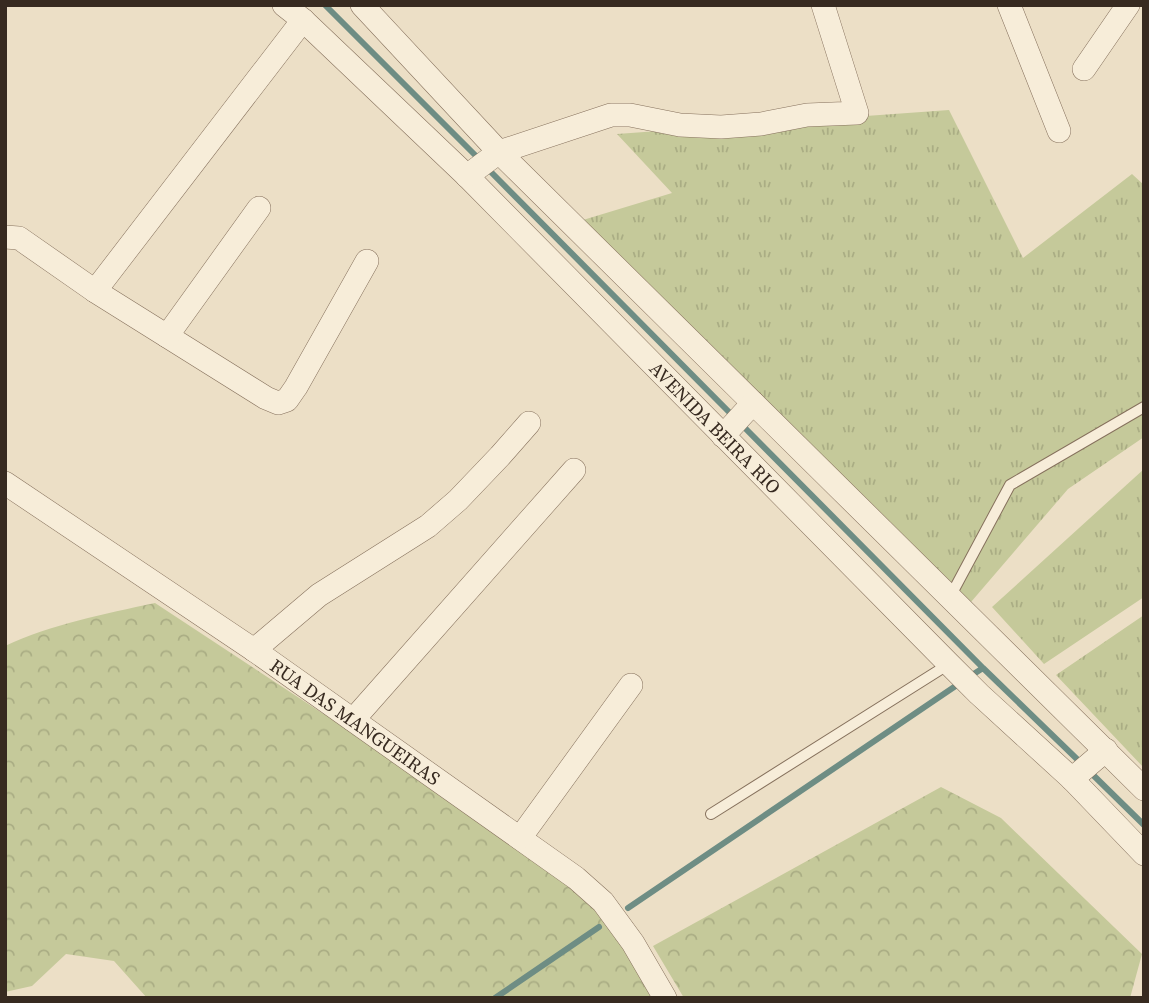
<svg xmlns="http://www.w3.org/2000/svg" width="1149" height="1003" viewBox="0 0 1149 1003" font-family="'Source Serif 4',serif">
  <style>
    .grass { fill: url(#grass-tufts) }
    .forest { fill: url(#forest-crowns) }
    .lines { fill: none; stroke-linecap: round; stroke-linejoin: round }
    .stream { stroke: #6e8d84; stroke-width: 6 }
    .lane-casing { stroke: #86715d; stroke-width: 12 }
    .street-casing { stroke: #86715d; stroke-width: 24 }
    .lane { stroke: #f7edd9; stroke-width: 10 }
    .street { stroke: #f7edd9; stroke-width: 23 }
    .labels { text-anchor: middle; dominant-baseline: central; stroke-width: 7; stroke-linejoin: round; paint-order: stroke }
    .street-label { font-size: 19px; fill: #372a20; stroke: #f3ead5 }
  </style>
  <defs>
    <pattern id="grass-tufts" width="24" height="20" patternUnits="userSpaceOnUse" patternTransform="scale(1.75)"><rect width="24" height="20" fill="#c5c99a"/><path d="M3 7l-1-3M5 7V3M7 7l1-3M15 17l-1-3M17 17v-4M19 17l1-3" fill="none" stroke="#aaad84"/></pattern>
    <pattern id="forest-crowns" width="20" height="18" patternUnits="userSpaceOnUse" patternTransform="scale(1.75)"><rect width="20" height="18" fill="#c5c99a"/><path d="M2 6a3 3 0 1 1 6 0M12 15a3 3 0 1 1 6 0" fill="none" stroke="#aaad84"/></pattern>
  </defs>
  <rect width="100%" height="100%" fill="#ecdfc6"/>
  <!-- grass -->
  <path class="grass" d="M949,110l74,148 109,-84 12,11v252l-76,52 -97,113 -388,-382 89,-27 -55,-59z
    M1144,469v128l-100,67 -52,-57z
    M1144,615v153l-88,-93z"/>
  <!-- forest -->
  <path class="forest" d="M155,603l167,110 57,27 208,159 37,51 28,48h-505l-33,-37 -48,-7 -34,32 -27,6v-346c47,-22 99,-32 150,-43z
    M941,787l60,31 141,136 -12,44h-446l-31,-52z"/>
  <g class="lines">
    <!-- stream -->
    <path class="stream" d="M325,5l155,155
      M487,168l246,248
      M741,424l242,244
      M969,677l14,-9 98,95
      M1089,771l55,54
      M628,908l332,-225
      M495,998l104,-71"/>
    <defs>
      <path id="lane" d="M950,597l60,-112 134,-78
        M711,814l238,-150"/>
      <g id="street">
        <path id="s1" d="M284,5l19,15 164,156 482,488 30,30 93,85 72,75"/>
        <path d="M362,5l137,147 645,637"/>
        <path d="M1009,5l50,126"/>
        <path d="M1084,69l44,-64"/>
        <path d="M467,176l32,-24 112,-37h19l50,10 41,2 40,-3 46,-9 50,-2 -34,-108"/>
        <path d="M5,237l14,1 76,53 171,107 12,5 9,-3 9,-13 71,-126"/>
        <path d="M95,291l208,-271"/>
        <path d="M167,336l92,-128"/>
        <path d="M723,436l30,-33"/>
        <path id="s2" d="M5,483l249,167 322,228 27,24 30,41 32,55"/>
        <path d="M254,650l65,-55 109,-69 30,-26 42,-44 29,-33"/>
        <path d="M353,720l221,-250"/>
        <path d="M1072,779l34,-29"/>
        <path d="M520,838l111,-153"/>
      </g>
    </defs>
    <!-- lane casing -->
    <use href="#lane" class="lane-casing"/>
    <!-- street casing -->
    <use href="#street" class="street-casing"/>
    <!-- lane -->
    <use href="#lane" class="lane"/>
    <!-- street -->
    <use href="#street" class="street"/>
  </g>
  <g class="labels">
    <!-- street labels -->
    <g class="street-label">
      <text stroke="none"><textPath href="#s1" startOffset="604">AVENIDA BEIRA RIO</textPath></text>
      <text stroke="none"><textPath href="#s2" startOffset="424">RUA DAS MANGUEIRAS</textPath></text>
    </g>
  </g>
  <!-- border -->
  <rect width="1149" height="1003" fill="none" stroke="#372a20" stroke-width="14"/>
</svg>
